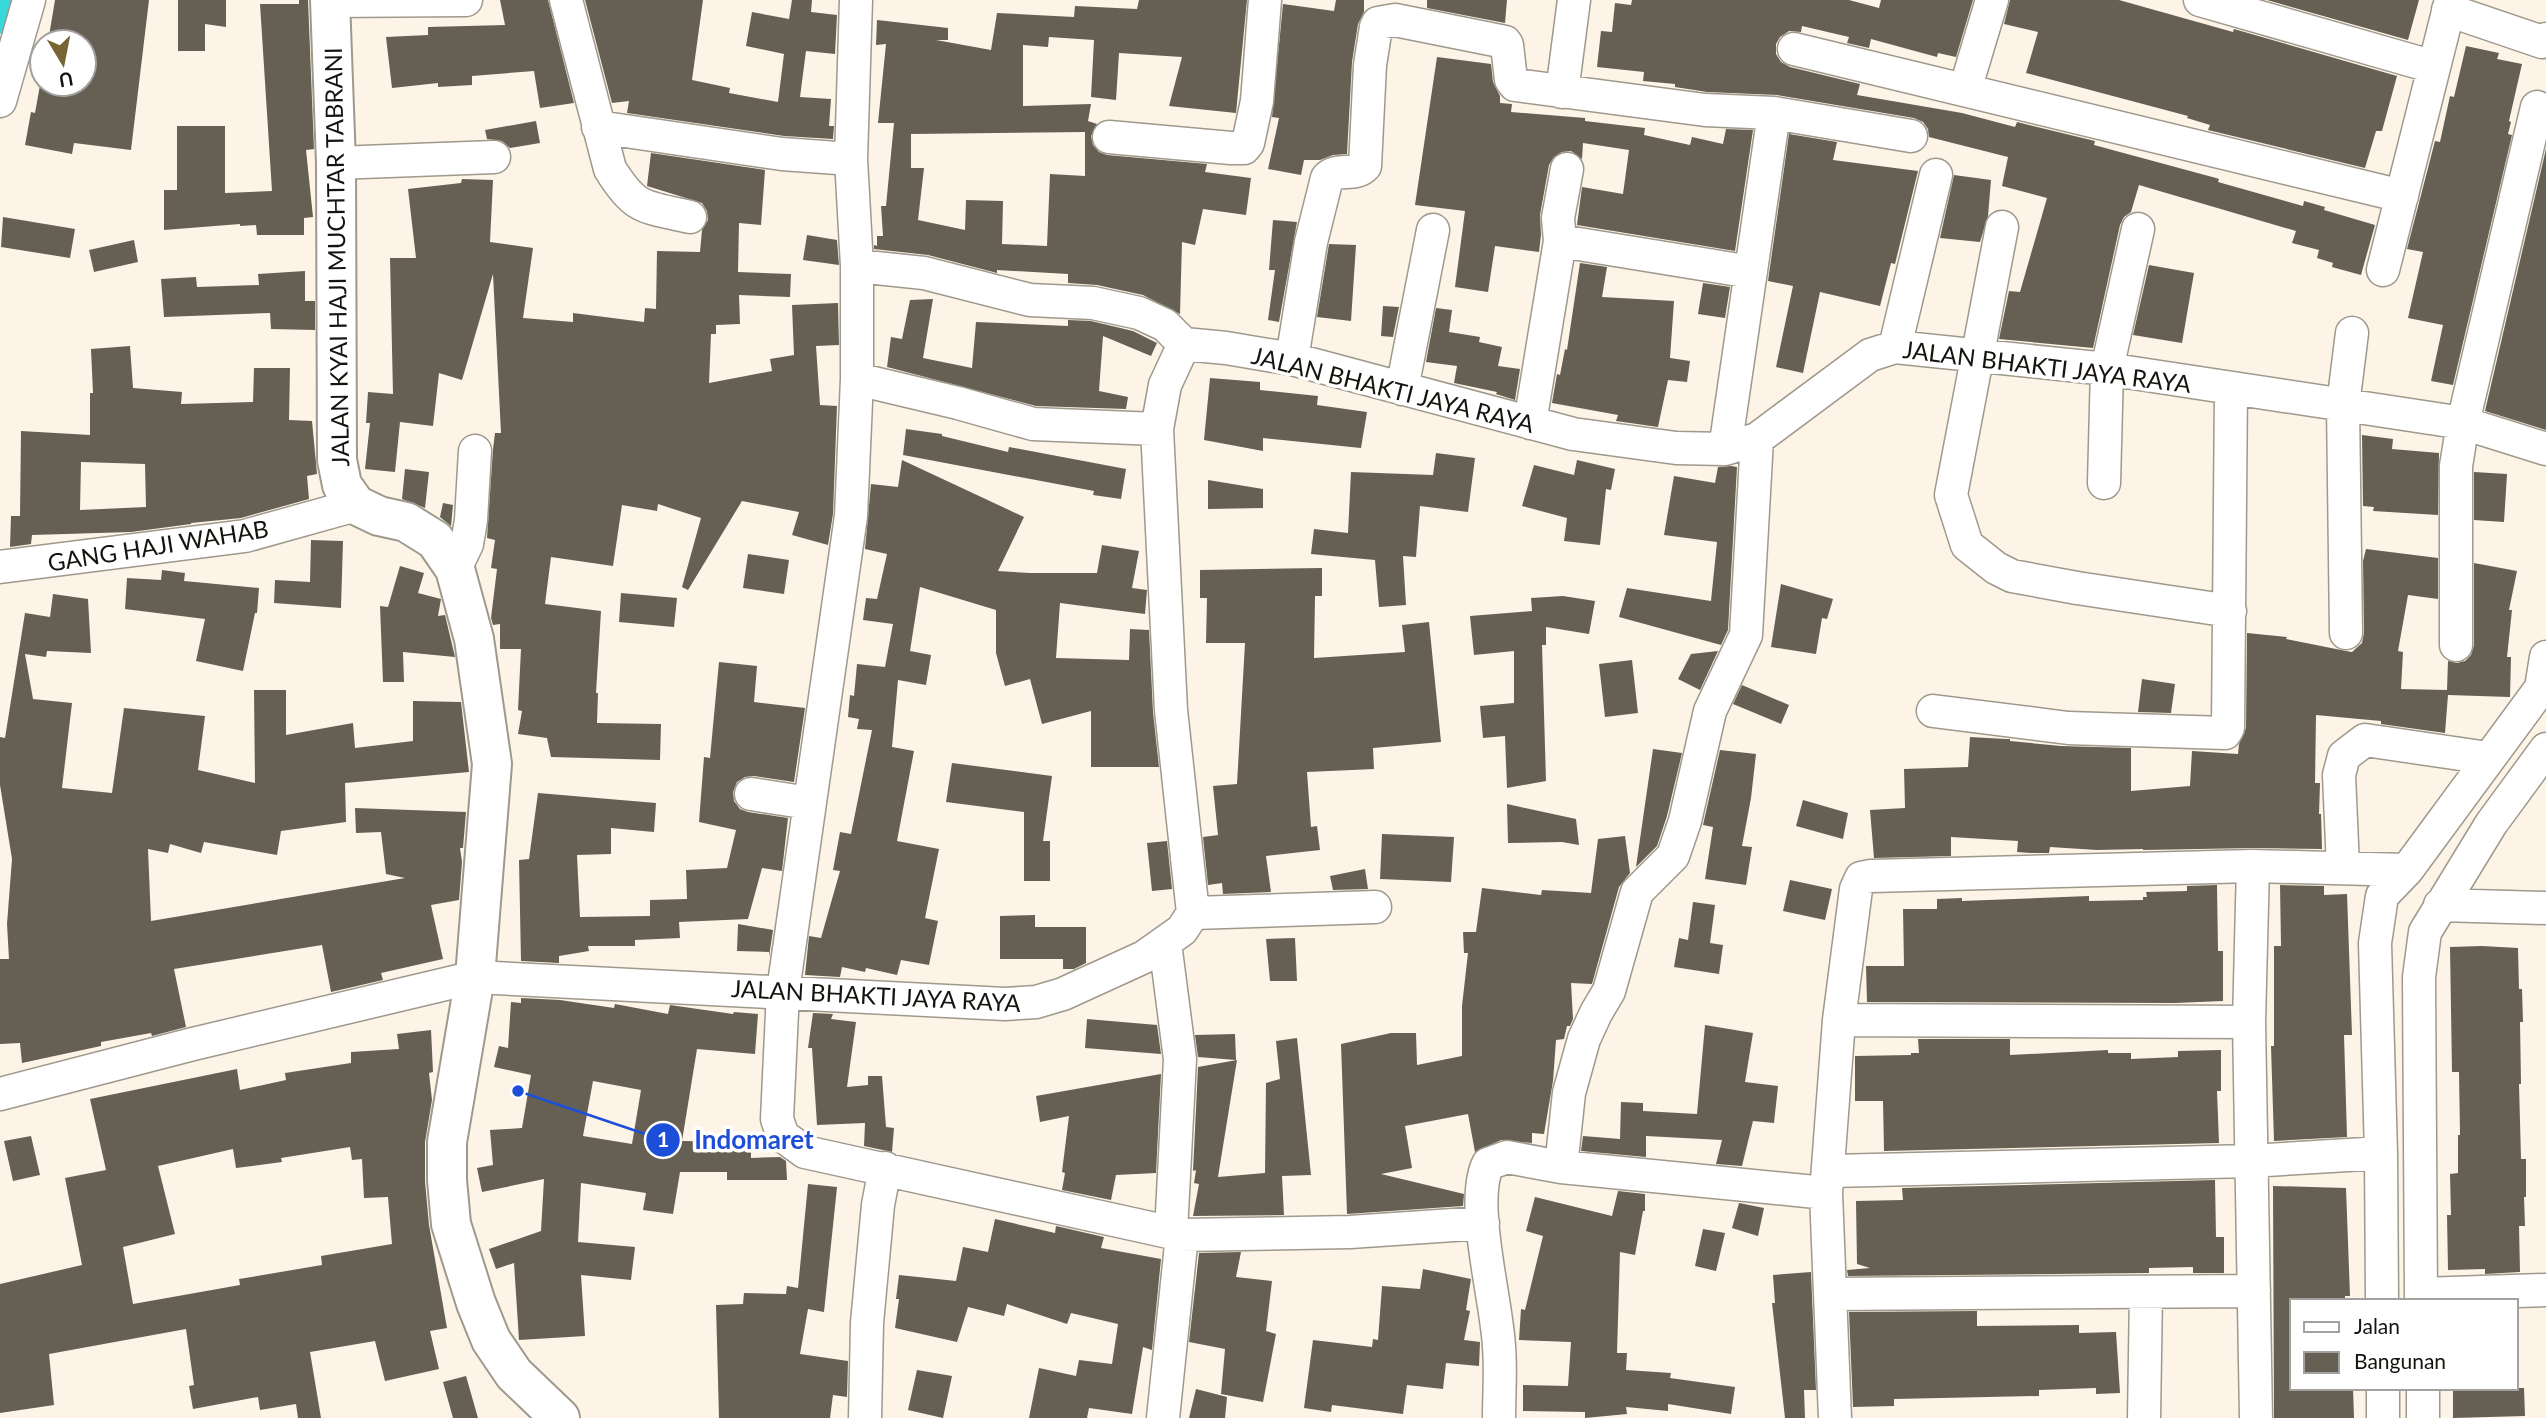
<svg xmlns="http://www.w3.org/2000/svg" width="2546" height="1418" viewBox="0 0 2546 1418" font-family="Lato,sans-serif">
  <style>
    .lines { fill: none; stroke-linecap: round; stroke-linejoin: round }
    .river { stroke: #37d9da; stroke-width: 51 }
    .building { fill: #665f54; fill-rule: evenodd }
    .street-casing { stroke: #9f988c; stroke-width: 35 }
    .secondary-casing { stroke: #9f988c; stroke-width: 42 }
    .street { stroke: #fff; stroke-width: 32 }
    .secondary { stroke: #fff; stroke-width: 38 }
    .labels { text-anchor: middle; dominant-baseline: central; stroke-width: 7; stroke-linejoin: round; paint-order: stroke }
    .street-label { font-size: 24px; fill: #16130f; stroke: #fff }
    .leader { fill: none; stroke: #1d4ed8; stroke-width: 2.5 }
    .callout-dot { fill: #1d4ed8; stroke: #fff; stroke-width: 2.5 }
    .mark-label { font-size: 21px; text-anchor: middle; font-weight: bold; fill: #fff }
    .callout-label { font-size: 26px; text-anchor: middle; font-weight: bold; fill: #1d4ed8; stroke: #fff; stroke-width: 7; stroke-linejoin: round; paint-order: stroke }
  </style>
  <rect width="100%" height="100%" fill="#fdf4e7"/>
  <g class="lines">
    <!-- river -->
    <path class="river" d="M0,8l3,-8"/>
  </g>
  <!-- building -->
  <path class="building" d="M55,0h94l-18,150 -57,-7 -2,11 -47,-9 6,-33 4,1 7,-39v10h42v-42h-36z
    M178,0h48v27l-21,-3v27h-27z
    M299,0h9l6,149 -8,1 7,67 -9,1v17h-47l-1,-10 -16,1v-2l-76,6v-40h13v-64h48v67l47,-2 -12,-187h39z
    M500,0h48l26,103 -34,5 -6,-37 -62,5v9l-34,2v-4l-46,5 -6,-51 42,-2v-8l77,-2z
    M585,0h118l-11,80 38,8 -1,5 49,9 6,-48 -38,-8 6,-34 37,7 3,-19h20l-1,12 26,3 -2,39 -29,-3 -6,46 31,2 -2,27h5l-1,13 -49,-3 -157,-23 2,-12 -17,2z
    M1139,0h108l-11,113 -67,-7 13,-49 -63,-4 -3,47 -25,-3 3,-57 -45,-3 -1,10 -25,-2v61l68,-2 -3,17 9,3 -6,12 2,9 6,7 8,3 100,9 -2,8 46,6 -5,37 -43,-6 -8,36 -13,-3 -2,72 -37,-19 -46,-10 -29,-2v-9l-71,-4v3l-69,-18 -54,-6v-4l3,1v-10h6l-2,-30h5l8,-83h-16l8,-79 -10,1 1,-25 71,8v12h-12l55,10 6,-37 77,4 1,-11 62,3zM1085,132v44l-35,-2 -3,72 -45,-2 1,-43 -37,-1 -1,30 -47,-10 6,-52h-13v-34z
    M1336,0h28v12l-6,12 -6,38 -5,92 -14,1 -13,5h-16l-3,15 -33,-6 11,-51 -7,-1 11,-113 51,7z
    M1427,0h80l-2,23 -78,-15z
    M1632,0h217l30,8 2,-8h92l-17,57 -18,-4 -1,4 -66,-18 -2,9 -22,-5 2,-6 -47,-11 -1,6 -12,-1 -9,6 -4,7v10l5,8 9,5 70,17 -3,11 105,18 53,14 2,-5 78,19 -1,4 122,33 3,1 -1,3 85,24 1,-5 21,6 -1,3 51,15 -14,50 -29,-8 1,-4 -16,-5 2,-8 -27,-7 4,-12 -157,-46 -8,27 -7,5 -4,8 -27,123 -94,-9 10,-48 11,1 27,-94 -45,-12 6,-29 -79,-20 -1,-8 -5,-7 -9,-4 -137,-23 -70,-3 -32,-5v-3l-32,-3 1,-9 -47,-5 4,-36 11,1 3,-29 16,2z
    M2010,0h109l114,32 1,-3 163,47 -15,55h-6l-11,37 -157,-38 2,-5 -23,-7 1,-2 -162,-43 12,-41 -34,-8z
    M2267,0h152l-11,40z
    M2466,46l33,7 -2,6 25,5 -13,57 2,1 -3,12 4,1 -59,250 -22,-4 12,-56 -35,-7 15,-66 -16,-3 28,-108 5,1 10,-46 4,1z
    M1437,57l54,7 2,18 7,14v7l12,1 -1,8 74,6v3l60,7 -1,7 46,10 2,-8 31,7 3,-15 27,1 -18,121 -158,-26 5,-38 41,7 6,-44 -46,-7 -1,16 -11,-8 -9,1 -8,5 -5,8 -9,50 1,20 -2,17 -44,-6 -7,46 -33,-5 10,-76 -50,-6z
    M536,121l4,22 -30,5 -8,-7 -15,-2 -2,-9z
    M1789,134l48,8 -4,18 85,11 -23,93 -4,-1 -11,43 -60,-14 -17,81 -27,-6 17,-81 -25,-5z
    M2546,149v281l-61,-19z
    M651,153l114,17 -4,55 -22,-2 -1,49 53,2 -1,23 -51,-2 1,29 -24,1v9h-5l-2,49 63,-12 -2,-12 24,-4 -2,-50 46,-2 1,42 -23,1 4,59 17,1 -4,108 -5,31 -36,-10 7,-23 -57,-11 -54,89 -6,-3 19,-69 -43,-14 -1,7 -35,-6 -9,61 -62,-9 -6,47 56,7 -5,82h2l-1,30 64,1 -1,36 -109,-3 -4,-19 -29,-4 4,-23 -4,-1 3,-61h-21v-25l-7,1 -2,-7 6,-49 -6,-1 4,-28 -8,-2 6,-89 2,-16h6l-8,-159 -31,106 -23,-7 -6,53 -33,-4 -5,50 -30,-3 5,-46h-4l2,-31 25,2 -3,-136h26l-8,-69 53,-6 1,-4 31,1 -3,62 43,6 -10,70 50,4v-9l71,9 1,-14 11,1 1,-58 43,1 2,-22 6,-10 -1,-9 -5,-8 -55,-17z
    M1954,175l37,5 -3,36 -8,26 -40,-4z
    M3,217l72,12 -5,29 -69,-11z
    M1273,220l24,2 -18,100 -11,-2 7,-50h-6z
    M807,235l30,5 2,25 -36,-5z
    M134,240l4,22 -44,10 -5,-22z
    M1329,244l27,1 -5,76 -34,-4z
    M1580,263l27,4 -5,30 72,4 -4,57 20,3 -3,21 -19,-2 -10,47 -42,-6 2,-6 -66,-12 5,-29 3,1 5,-26 2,1z
    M2149,265l45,8 -12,70 -49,-8z
    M305,271v30h10v29l-44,-1 -1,-16 -106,4 -3,-38 35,-2 1,10 62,-2 -1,-11z
    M1703,283l27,4 -5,31 -27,-4z
    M933,299l-10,59 49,10 4,-46 92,4v-6l23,1 42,10 24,12 -6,13 -48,-20 -4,55 29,6 -2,12 -90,-3 -149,-39 4,-30 11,2 8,-39z
    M1383,306l16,1 -6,30 -12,-1z
    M1436,308l16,2 -3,22 31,5 -1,5 23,5 -4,19 22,3 -5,31 -19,-6 1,-2 -43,-9 3,-17 -31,-4z
    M130,346l3,42 49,4 -1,12 72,-2 1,-34h36l-1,52 23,1 5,53 -10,2 2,23 -68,19 -50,5v1l-60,8 -99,3 -1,9 -21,3 1,-31h9l1,-85 69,4v-42h3l-2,-44zM81,462l64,2 1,43 -66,3z
    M1210,378l50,4v8l58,6 -1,9 50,7 -6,36 -98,-10v13l-59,-11z
    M906,429l36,5v2l66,16 1,-5 117,22 -5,30 -28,-4 1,-4 -191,-36z
    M2362,435l31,4 -1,10 47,4 -1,62 -65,-4 1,-4 -11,-1z
    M1436,453l39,5 -7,54 -48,-6 -4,51 -13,-1 3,49 -27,2 -4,-47 -64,-6 3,-25 34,4 3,-61 82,3z
    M902,460l122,57 -26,54 32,2h67l5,-28 37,6 -7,37 15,2 -2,24 -85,-11 -4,55 73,2 1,-31 19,1 4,82 6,55h-68v-56l-49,13 -12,-45 -25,7 -9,-33v-43l-76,-23 -10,64 21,4 -5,30 -28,-5 -6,67 22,4 -17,90 42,8 -14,69 13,3 -9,44 -28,-5 -4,15 -31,-7 -1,4 -23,-5 -2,10 -35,-2 4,-39 12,2 19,-67 -7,-1 7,-38 11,2 21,-104 -15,-1 2,-10 -11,-2 2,-22 4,1 3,-32 28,3 8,-43 -30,-4 3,-22 11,1 10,-45 -22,-5 6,-65 27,3z
    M1577,460l38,9 -4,21 -5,-1 -6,56 -36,-4 3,-23 -45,-12 12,-41 40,10z
    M1731,466l6,1 -9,163 -7,15 -102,-28 8,-29 84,13 6,-59 -53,-7 10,-59 41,7 3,-16z
    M405,469l24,3 -4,36 -23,-9z
    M2474,472l33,2 -3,48 -30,-2z
    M1208,480l55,9v19l-55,1z
    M443,503l10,2 -2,21 -11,-9z
    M311,540l32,1 -2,67 -67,-5 1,-23 35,2z
    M2366,549l72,9v41l-30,-4 -10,56 5,1 -2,37 46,1 1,-29 9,2 8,-2 6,-6 3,-10v-82l43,8 -8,39h3l-5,47h4l-1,40 -62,-2 -3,38 -64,-9v-3l-65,-6 -1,68h5l-1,31h2l1,35 -69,-1 -110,2v-1l-46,1 -47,-3 -1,6h-19l-13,-1 1,-11 -67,-4v19l-77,2 -4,-48 35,-2 -1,-39 64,-2 2,-30 36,2h4v2l51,5 70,2v43l59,-5 2,-35 46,3 1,-10 7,-16 1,-95 40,4 -1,2 60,12 6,1 10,-9 2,-10 -1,-72z
    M748,554l41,6 -5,34 -41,-6z
    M400,566l24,7 -6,20 23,6 -3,17 7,-1 10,42 -52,-5 1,30h-21l-3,-76 8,1z
    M1322,568v28h-7l-1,62 91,-6 -3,-27 27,-3 12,120 -68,6 1,21 -67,3 4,55 6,-1 3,24 -54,6 5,36 -48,2 -1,-11 -14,2 -5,-48 15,-2 -5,-49 24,-2 8,-141h-39l1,-45h-7v-28z
    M162,570l23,3 -1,8 75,7 -2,25h-2l-12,58 -47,-10 9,-42 -80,-10 2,-31 34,2z
    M1781,584l52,15 -6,20 -5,-1 -6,36 -45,-7z
    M621,593l56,5 -3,29 -55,-5z
    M53,594l35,5 3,54 -44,-2 -1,6 -21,-3 8,45 39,4 -10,85 50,5 12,-85 81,8 -7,54 57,13 -1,-93h32v45l67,-12 2,25 58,-7v-40l48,1 8,70 -124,11 1,39 -65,9 -4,24 -73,-13 -3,11 -31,-9 -2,9 -20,-4 3,72 254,-43 -19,-4 -5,-42 -25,1 -1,-25 111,4 -3,36h-3l2,14 -3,38 -28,5 12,54 -62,14 2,7 -52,12 -9,-47 -148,24 12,58 -34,9 -1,-3 -50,9v4l-79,17 -2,-20 -20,1v-85h9l-2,-35 5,-65 -12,-74v-48l5,1 20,-125 25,4z
    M1563,596l32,5 -6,33 -43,-7v18h-4l4,136 -39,7 -2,-52 -22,2 -3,-32 34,-3v-52l-40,4 -4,-39 62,-5 -1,-13z
    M1718,651l-18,39 -22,-11 13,-25z
    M1632,660l6,53 -33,4 -6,-53z
    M719,662l38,4 -3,36 51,6 -11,74 -40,-6 -9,1 -8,5 -4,10 1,9 6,8 8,3 40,6 -6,53 -20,-3 -14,51 -69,3 1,16 -45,2v6h-47l1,5 -30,5v7l-38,-2 -2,-101 10,-1 9,-66 118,10 -2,29 -43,-4v26l-34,1 3,62 70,-1v-16l37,-1 -1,-29 41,-2 9,-38 -37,-8 5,-65 6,1z
    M2142,679l33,5 -4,29 -33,-1z
    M1742,685l47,20 -8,19 -48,-20z
    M1653,749l29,4 -15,63 -10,30 -21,21z
    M1720,750l36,4 -5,44 -9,48 10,1 -6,38 -41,-6 8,-52 -10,-2z
    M952,763l100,13 -9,65h7v40h-26v-69l-78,-10z
    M1803,800l45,13 -5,26 -47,-13z
    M1507,804l69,15 3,26 -17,-3 -54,1z
    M1382,834l72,3 -3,45 -71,-3z
    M1625,836l5,37 -11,14 -27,97 -21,-1 2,36 -3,7h-3l-3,13 -8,1 -3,41 -9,53 -12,-1v10l-31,-3 -26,12 -7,-38 -63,12 7,42 -31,6 83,20 -1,12 -116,8 -6,-170 50,-11h25l1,32 45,-9v-50l6,-53h-4l-1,-21h13l6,-44 59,7 1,-5 49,3 7,-54z
    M1167,841l5,48 -20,2 -5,-48z
    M1365,869l3,20 -35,1 -3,-14z
    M1790,880l42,9 -7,31 -42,-9z
    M2217,885l1,66h5v50l-48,2 -308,-1 -1,-36h38l-1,-57h34v-10l25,-1v3l127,-5v5l54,-1v-3h4l-1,-5 41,-1v-5z
    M2280,885l44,1v9l23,-1 5,141h-8l3,102 -73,4 -3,-95h3v-100h7z
    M1693,902l22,3 -5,38 13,2 -4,29 -45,-7 5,-29 9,2z
    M1035,915v12h51v36l-12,6h-11v-10h-63v-43z
    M738,924l35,6 -4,27v-5l-32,-1z
    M1295,938l2,43h-27l-4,-42z
    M2482,946l36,2 1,41h3l1,33h-3l1,62h-2l2,75h5v38h-2l1,29h-6l1,46 -35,2v-5l-37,1 -1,-55h4l-1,-41 8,-1v-38h2l-1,-63h-7l-2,-125z
    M521,998l39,2 54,8 1,-4 53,10 2,-9 63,9 1,-2 24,2 -3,40 -58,-5 -15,92 69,1v16l29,-1 6,4 1,19h-60v-8h-47l-7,42 -30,-4 3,-17 -65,-10 -3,59 57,5 -4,33 -50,-5 4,61 -66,4 -5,-77 -18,6 -7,-20 52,-18 3,-52 -62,13 -5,-24 16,-3 -3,-35 32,-2 9,-53 -37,-8 5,-21 9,2 3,-46 10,1zM593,1081l48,9 -9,54 -49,-8z
    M813,1013l20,1 -2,5 25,3 -9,65 21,-2v-9h14l4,51 8,1 -2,24 -28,-6 1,-23 -48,2 -5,-77h-4z
    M1087,1019l70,6 4,29 -76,-6z
    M1705,1025l48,8 -8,49 33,4 -4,37 -21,-2 -11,45 -26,-2 6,-24 -76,-4v21l-65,-6 2,-15 37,3 1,-37 22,1v8l54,3z
    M431,1030l2,42 -4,1 3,27 -7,42v40l4,43 18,103 -17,3 9,38 -54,12 -10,-40 -65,11 11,66h-23l-2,-14 -36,6 -2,-13 -65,12 -4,-23 5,-1 -8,-56 -137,25 5,51 -54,8v-129l82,-19 -17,-87 41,-8 -16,-71 147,-30 3,21 46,-10 -1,-7 66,-10v-11l48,-3 -2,-15zM350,1147l2,13 10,-1 2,39 24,-1 4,47 -71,12 1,9 -83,14 1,6 -107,19 -10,-57 52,-13 -17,-68 75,-17 3,19 46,-6 -1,-4z
    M1235,1034l1,26 -38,-3 -3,-22z
    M1297,1038l14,137 -29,1 2,39 -91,1 6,-32 -5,-1 2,-13 -3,1 5,-104 39,-7 -19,117 47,-4 1,-90 14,-4 -4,-38z
    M1918,1039h92v16l98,-5v3h23v6l47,-2v-6l43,-1v41h-4l2,52 -335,8 -1,-50h-28v-45l56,-1v-2h8z
    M1161,1074l-5,99 -40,2 -5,25 -49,-10 3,-17 -3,-1 7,-56 -29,6 -4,-26z
    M31,1136l9,39 -27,6 -9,-40z
    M2215,1180l1,57h8v36h-31v-6l-44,1v5l-301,3 -1,-6 23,-2 -13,-4 -1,-63 47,-1 -1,-12z
    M808,1184l29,3 -13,125 -16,-3 -8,45 48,7 -1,36 -14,-2 -3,23h-111l-3,-113 27,-1 1,-11 42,1 1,-8 11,2z
    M2273,1186l73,2 4,108h-5v5h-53v87h61l1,30h-80z
    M1618,1191l27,3v17h-2l-8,44 -15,-3 -3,101h10l-1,17 45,3 -1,5 65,9 -4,27 -63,-10v7l-42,-4 1,7 -42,4v-6l-62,-1v-26l45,1 3,-44 -52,-2 2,-31 4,1 18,-74 -17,-5 9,-34 77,19z
    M1739,1203l25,5 -6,28 -26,-8z
    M995,1219l60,14 1,-7 48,11 -3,11 60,11 -9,91 -9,-3 -11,67 -43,-6 -2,10h-58l10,-50 37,8 3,-16 33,4 6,-40 -47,-11 -4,11 -60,-20 -3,12 -36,-9 -11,35 -62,-14 4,-29h-3l3,-24 57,6 7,-34 25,5z
    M1703,1229l22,4 -9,38 -21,-5z
    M1241,1252l-5,25 36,4 -6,50 10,3 -13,68 -42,-8 4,-45 -36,-7 10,-89z
    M1423,1269l48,10 -5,31 4,1 -6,29 16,2 -1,24 -33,-3 -3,26 -36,-4 -4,29 -71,-9 -1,7 -27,-4 9,-68 59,7 1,-8 5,1 4,-54 38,3z
    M1811,1272l5,118h-12l1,28h-20l-13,-115h3l-2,-28z
    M1977,1311v15l102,-1v8l37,-1 4,61 -24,1v-6l-57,2v6l-145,3v7l-41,1 -4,-95z
    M917,1370l35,6 -9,42 -35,-8z
    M466,1376l12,42h-25l-10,-36z
    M2453,1388h71l1,28 -72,2z
    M1196,1389l31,8 -2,21h-36z"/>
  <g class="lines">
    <defs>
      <path id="street" d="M566,0l44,169c26,42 34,37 80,48
        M856,0l-5,159 6,107v113l-6,137 -68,475 -6,128 6,17 22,16 377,83 168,-3 133,-9
        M2200,0l234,67
        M330,1l136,-1
        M2448,10l94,32 4,-3
        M1794,49l608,147
        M1965,90l27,-90
        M1562,92l12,-92
        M0,101l29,-101
        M598,127l184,27 69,5
        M1109,137l122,11h13l4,-5 9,-42 8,-101
        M336,163l158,-6
        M2002,227l-51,268 16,50 29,23 16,8 65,12 153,23
        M1560,241l191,31
        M857,266l67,7 106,27 63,3 46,10 26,12 19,19
        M2383,270l68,-270
        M1184,344l42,4 66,11 281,75 103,14 49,1 32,-10 113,-84 25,-8 212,22 356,54 83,26
        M1895,347l41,-172
        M1292,359l19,-117 16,-64c10,-11 28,-1 38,-12l5,-101 6,-38 2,-4 17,-3 110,22 2,3 4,35 4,5 190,25 69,3 137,23
        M857,379l101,24 75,21 124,5
        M1402,389l31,-159
        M1530,423l30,-182 -2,-23 9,-49
        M1725,449l49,-336
        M2104,483l3,-114 31,-140
        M0,567l245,-31 111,-31
        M455,569l12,-25 4,-24 4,-69
        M2346,633l-3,-228 9,-72
        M2456,645v-179l7,-43 74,-316
        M1933,711l135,17 157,5 3,-5 3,-340
        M751,794l58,9
        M2253,866l-4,156 7,396
        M2343,867l-4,-92 5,-19 21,-16 123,18
        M2440,905l106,3
        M1193,913l182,-6
        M1165,943l15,116 -9,173
        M1839,1020l410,2
        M0,1094l193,-50 282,-67 530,27 31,-2 27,-8 81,-37 38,-27 11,-17 -22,-203 -14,-281 8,-44 19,-41
        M1561,1167l8,-74 15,-54 12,-26 13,-22 28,-99 36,-36 12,-35 25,-110 36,-76 11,-196
        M1830,1171l420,-10 131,-8
        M1831,1294l423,-3
        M2421,1294l125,-4
        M2382,1301l-1,-148 -6,-210 7,-47 25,-26 134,-182 5,-31
        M2421,1301l-2,-324 6,-45 66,-108 55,-75
        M2383,1388v30
        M2423,1388v30
        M865,1418l2,-95 11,-118 7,-37
        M1163,1418l19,-183
        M1499,1418c0,-24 2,-48 0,-71 -2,-46 -30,-144 -11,-183l19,-7 54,10 265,26
        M1835,1418l-9,-225 13,-173 17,-131 5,-11 10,-2 382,-10 154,4
        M2144,1418l2,-126"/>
      <path id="secondary" d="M330,0l6,163 1,297 5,25 14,20 23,11 27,6 29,18 20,29 19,70 18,125 -17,213 -28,165v38l4,44 25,79 15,37 23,34 46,44"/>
    </defs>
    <!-- street casing -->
    <use href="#street" class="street-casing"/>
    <!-- secondary casing -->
    <use href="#secondary" class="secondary-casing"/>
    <!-- street -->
    <use href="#street" class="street"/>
    <!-- secondary -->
    <use href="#secondary" class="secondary"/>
  </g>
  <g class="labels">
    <!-- street labels -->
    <g class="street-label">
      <text transform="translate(336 257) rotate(-91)">JALAN KYAI HAJI MUCHTAR TABRANI</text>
      <text transform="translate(2047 366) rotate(7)">JALAN BHAKTI JAYA RAYA</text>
      <text transform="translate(1393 389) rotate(14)">JALAN BHAKTI JAYA RAYA</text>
      <text transform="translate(158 545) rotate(-9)">GANG HAJI WAHAB</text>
      <text transform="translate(876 995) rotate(3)">JALAN BHAKTI JAYA RAYA</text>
    </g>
  </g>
  <!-- callouts -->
  <path class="leader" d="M518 1091L663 1140"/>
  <g class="callout-dot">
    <circle cx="518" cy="1091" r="7"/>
    <circle cx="663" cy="1140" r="18"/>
  </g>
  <g class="mark-label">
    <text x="663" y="1147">1</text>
  </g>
  <g class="callout-label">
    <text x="754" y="1149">Indomaret</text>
  </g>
  <!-- legend -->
  <rect x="2290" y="1299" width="228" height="91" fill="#ffffff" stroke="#a2a19f" stroke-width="2"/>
  <rect x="2304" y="1322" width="35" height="10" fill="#ffffff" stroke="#a2a19f" stroke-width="2"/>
  <text x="2354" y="1334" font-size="21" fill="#16130f">Jalan</text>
  <rect x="2304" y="1352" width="35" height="21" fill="#665f54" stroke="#a2a19f" stroke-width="2"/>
  <text x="2354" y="1369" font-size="21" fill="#16130f">Bangunan</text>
  <!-- north arrow -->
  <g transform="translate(63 63) rotate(170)"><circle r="33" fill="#ffffff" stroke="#a2a19f" stroke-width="2"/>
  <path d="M0-5L12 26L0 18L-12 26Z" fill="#796534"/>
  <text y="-10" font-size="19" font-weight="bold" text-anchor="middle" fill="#16130f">U</text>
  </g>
</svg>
